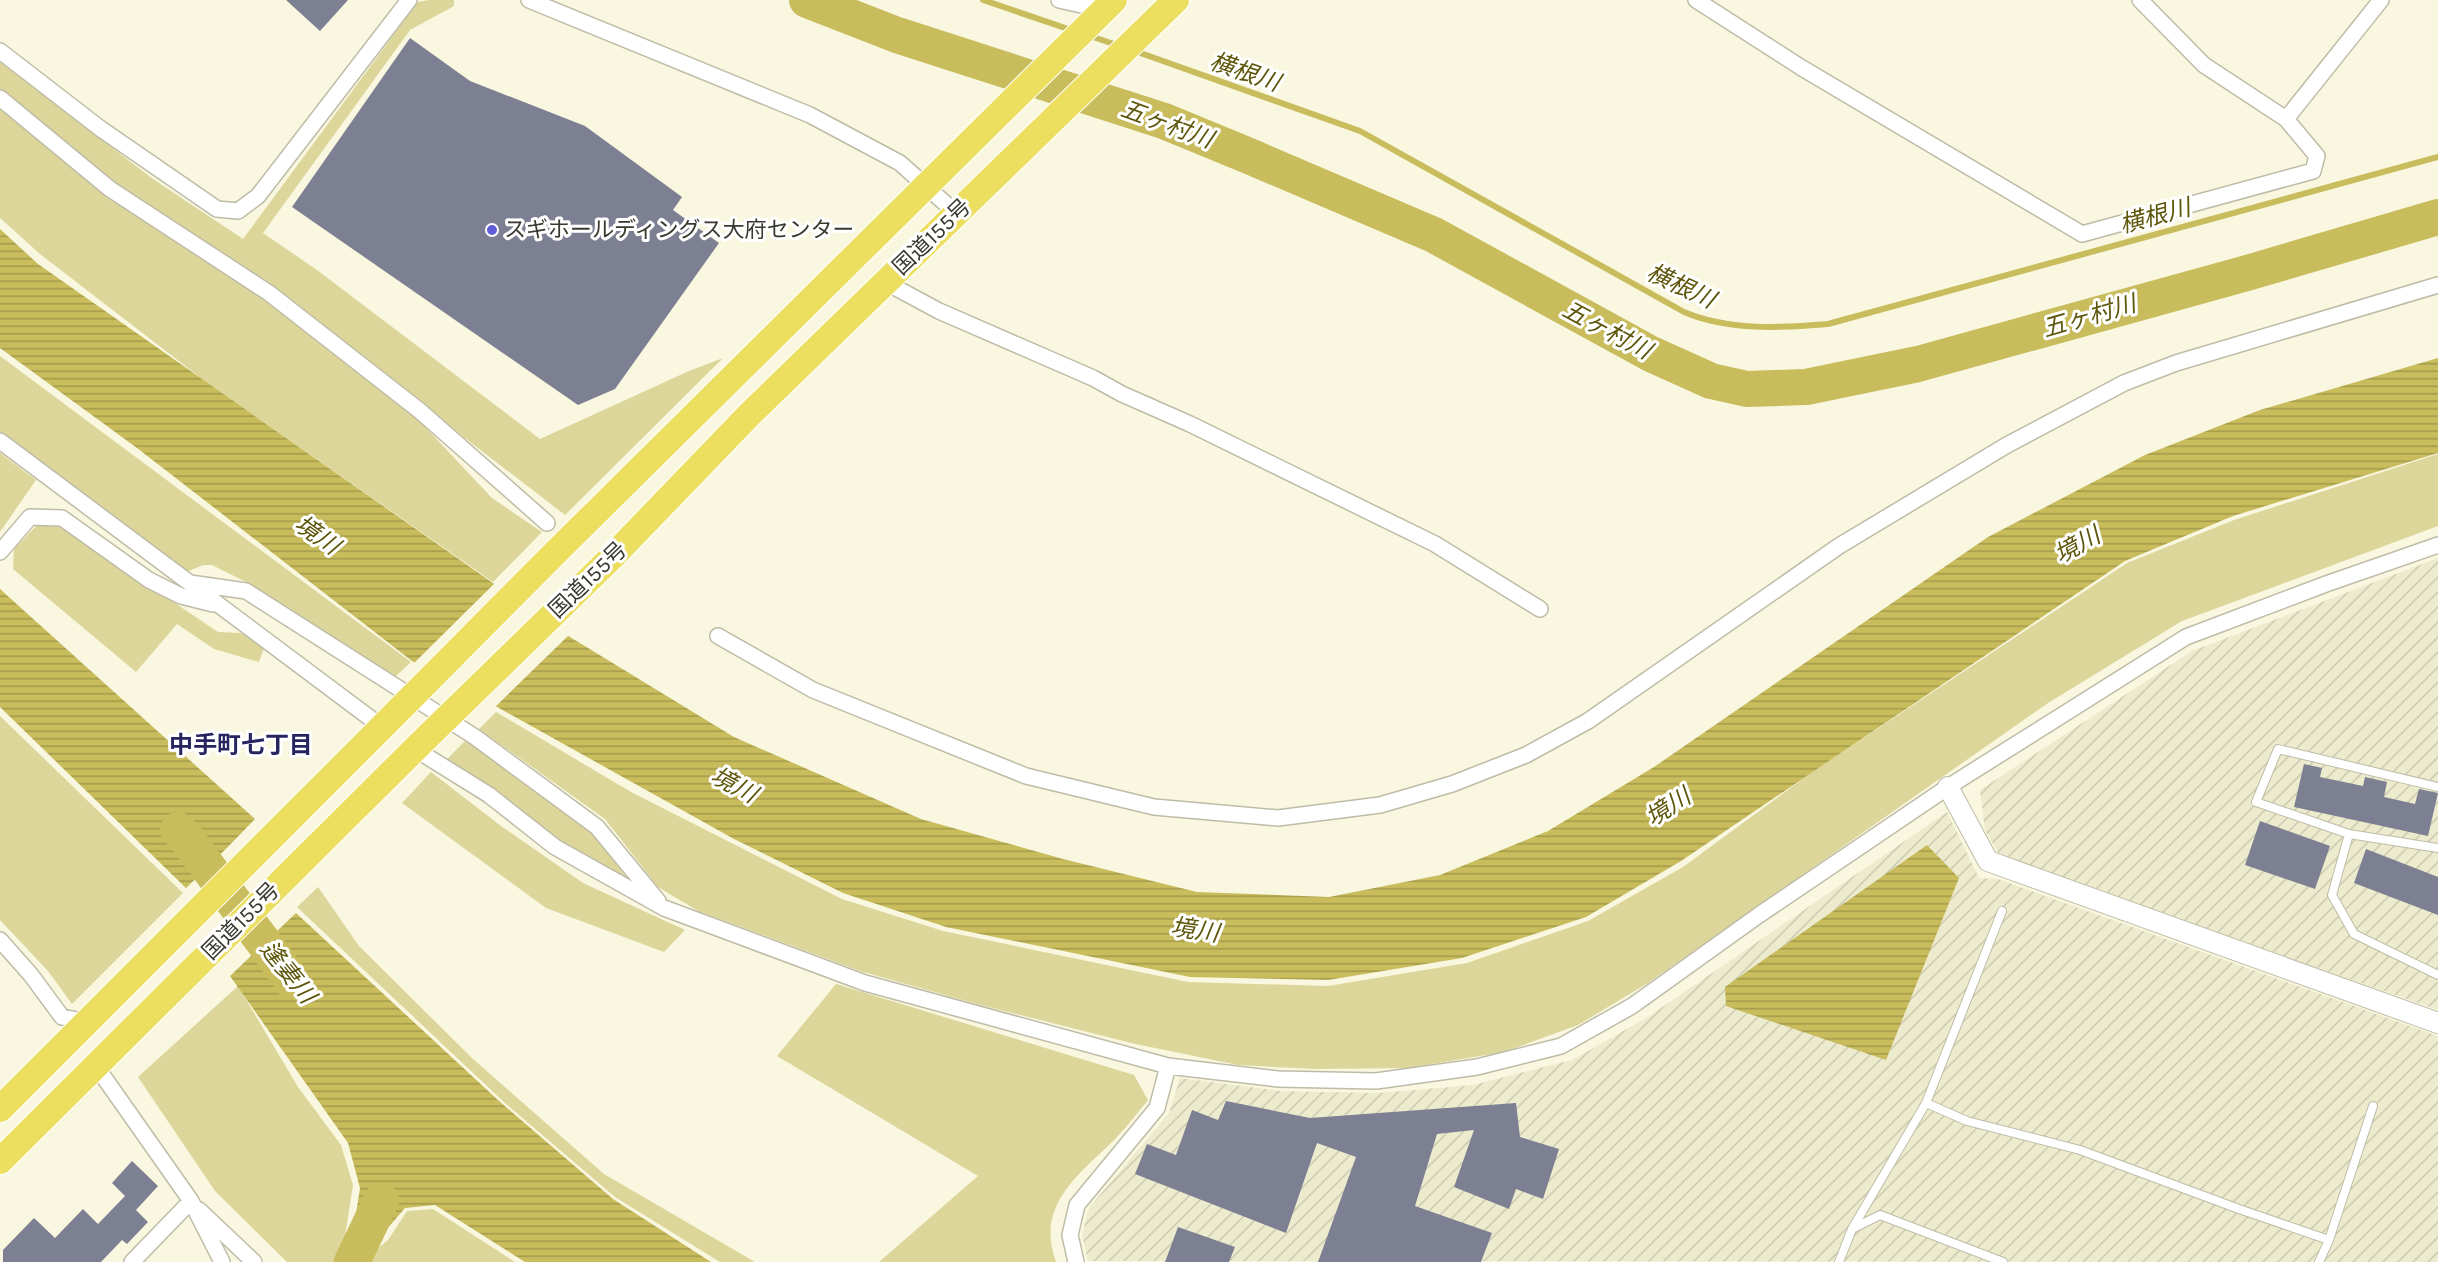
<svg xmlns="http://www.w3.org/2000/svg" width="2438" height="1262" viewBox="0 0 2438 1262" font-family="Karla,'Noto Sans JP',sans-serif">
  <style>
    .industrial { fill: url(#industrial-furrows) }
    .green { fill: #dcd69a }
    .water { fill: url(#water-rules) }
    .pier { fill: #f9f7e0 }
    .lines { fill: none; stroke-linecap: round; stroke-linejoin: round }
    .stream { stroke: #c8bc5c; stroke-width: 6 }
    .river { stroke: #c8bc5c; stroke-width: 36 }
    .building { fill: #7d7f92 }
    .service-casing { stroke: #bebca7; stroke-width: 10 }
    .minor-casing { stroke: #bebca7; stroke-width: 18 }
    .tertiary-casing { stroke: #bebca7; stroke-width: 22 }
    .trunk-casing { stroke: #fff; stroke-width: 28 }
    .service { stroke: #fff; stroke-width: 8 }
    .minor { stroke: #fff; stroke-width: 15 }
    .tertiary { stroke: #fff; stroke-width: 20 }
    .trunk { stroke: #ecde5e; stroke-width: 26 }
    .trunk-bridge-casing { stroke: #fff; stroke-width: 28; stroke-linecap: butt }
    .trunk-bridge { stroke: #ecde5e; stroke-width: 26 }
    .poi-dot { fill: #605dd6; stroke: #fff; stroke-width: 2 }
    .labels { text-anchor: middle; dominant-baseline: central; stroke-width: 6; stroke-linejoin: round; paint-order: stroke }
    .poi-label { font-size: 22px; fill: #3a3930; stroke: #fff; text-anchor: start }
    .street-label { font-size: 22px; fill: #3a3930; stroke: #fff }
    .water-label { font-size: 24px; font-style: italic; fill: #5e560b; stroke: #fff }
    .neighbourhood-label { font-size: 24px; font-weight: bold; fill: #26255f; stroke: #fff }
  </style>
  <defs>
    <pattern id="industrial-furrows" width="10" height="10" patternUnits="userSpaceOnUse" patternTransform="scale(1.5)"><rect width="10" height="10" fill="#edebcd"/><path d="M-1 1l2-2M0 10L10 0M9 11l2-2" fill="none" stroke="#cccab0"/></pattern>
    <pattern id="water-rules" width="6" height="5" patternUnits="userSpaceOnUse" patternTransform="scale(1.5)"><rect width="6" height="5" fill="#c8bc5c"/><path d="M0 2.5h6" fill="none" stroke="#a39a4c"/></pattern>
  </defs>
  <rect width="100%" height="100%" fill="#f9f7e0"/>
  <!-- industrial -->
  <path class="industrial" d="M2438,558v452l-438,-154 -15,-26 -5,-40 212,-139z
    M1947,812l32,66 19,1 440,157v226l-1350,-1 -6,-26 7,-27 80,-95 11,-35 101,13 97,2 95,-8 99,-25 76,-43z"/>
  <!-- green -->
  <path class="green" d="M429,0h25v6l-44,24 -147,203 54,37 223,169 149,-68 34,-13 -158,157 -291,-224 -162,-107 -112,-93v-29l153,117 90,60 175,-237z
    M0,104l266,195 146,114 80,85 50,34 -49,50 -287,-200 -166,-128 -40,-36z
    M0,356l411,306 -17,16 -142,-93 -40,-20h-9l-19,8 -184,-141z
    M0,453l36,27 -36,52z
    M2438,454v72l-256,95 -134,82 -400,280 -70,42 -74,27 -96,16 -92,1 -78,-4 -107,-22 -154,-39 -117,-33 -162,-60 -40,-24 -53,-68 -126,-90 17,-17 135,80 211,107 101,32 245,51 140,4 139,-23 121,-42 95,-54 128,-94 316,-210 107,-43z
    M37,525l25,2 156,105 23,1 23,15 -5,14 -45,-13 -37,-25 -41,48 -123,-103 1,-20z
    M0,716l183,177 -111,111 -24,-33 -48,-51z
    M466,740l126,93 35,45 -5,4 -69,-40 -107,-82z
    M431,772l70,54 82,57 102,47 -21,22 -118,-44 -144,-105z
    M318,887l41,59 114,113 131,115 151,88h-35l-105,-65 -109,-93 -209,-197z
    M836,984l298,91 14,25c-11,13 -21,27 -33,39 -36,36 -80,65 -59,123h-177l99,-86 -201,-120z
    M238,986l60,101 43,58 12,40 -12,77h-54l-72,-71 -77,-114z
    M433,1209l82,53h-154l27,-22 19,-29z"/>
  <!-- water -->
  <path class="water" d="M0,229l38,35 532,373 164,100 187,82 142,40 134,33 132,5 111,-22 108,-44 106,-64 334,-230 157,-82 115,-45 178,-52v95l-205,63 -108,45 -444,300 -95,56 -124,41 -134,22 -138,-3 -244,-50 -103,-34 -109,-54 -235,-131 -87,-47 -275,-213 -137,-100z
    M0,589l255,230 -68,70 -187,-182z
    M1927,845l32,33 -73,182 -160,-54 -1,-19z
    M296,913l203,188 114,98 98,63h-186l-90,-57 -30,3 -37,43 -16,-11 8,-52 -12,-45 -118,-167z"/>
  <!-- pier -->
  <path class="pier" d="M496,582l74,52 -76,74 -82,-43z
    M258,818l-69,73 -5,-1z"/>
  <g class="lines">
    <!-- stream -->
    <path class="stream" d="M983,0l91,31
      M1087,35l33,11
      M1132,50l228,81 324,181c45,19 97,16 144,12l610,-167"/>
    <!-- river -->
    <path class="river" d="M807,0l90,35 267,86 85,35 185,79 217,119 60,27 36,8 59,-2 112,-23 329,-91 191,-56
      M178,830l9,9 106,143
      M352,1262l29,-61"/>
  </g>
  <!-- building -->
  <path class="building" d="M286,0h62l-28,31z
    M410,38l60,43 115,45 97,71 -9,13 46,33 -104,146 -37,16 -286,-198z
    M2304,764l18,4 -2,9 43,9 2,-9 22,5 -3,15 31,7 4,-15 19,4 -10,43 -134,-29z
    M2260,821l70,25 -15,43 -70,-24z
    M2366,849l72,28v38l-84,-32z
    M1226,1101l84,17 206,-15 4,34 39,12 -16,50 -27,-10 -7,20 -55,-22 20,-57 -37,4 -22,72 77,27 -11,29h-163l38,-105 -39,-14 -31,90 -151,-59 12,-30 29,11 16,-45 26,10z
    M132,1161l26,25 -22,24 12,12 -21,22 -5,-4 -21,22h-98v-12l31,-32 21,20 28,-29 15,15 27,-28 -13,-13z
    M1178,1227l57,20 -6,15h-64z"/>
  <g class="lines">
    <defs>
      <path id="service" d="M2349,834l-93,-32 22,-53 160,38
        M2438,848l-89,-14 -17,61 22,39 84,41
        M1926,1103l76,-192
        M1852,1229l74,-126 41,18 113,29 159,59 90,31 -10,22
        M2329,1240l44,-134
        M1839,1262l13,-33 28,-14 123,47"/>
      <path id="minor" d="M529,0l281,115 90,48 56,50
        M1059,0l45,10
        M1696,0l106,68 280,166 231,-63 4,-15 -31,-37
        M2140,0l64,65 82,54 95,-119
        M0,51l101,78 116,80 21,2 20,-15 151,-196
        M0,98l110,91 159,104 151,118 127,112
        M885,282l54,29 154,67 29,16 68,30 245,120 105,65
        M0,441l382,286
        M0,552l30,-35 32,1 87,62 32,16 32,8
        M190,583l56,8 229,146 122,90 61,74
        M718,636l95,54 213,86 128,31 124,11 102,-13 72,-21 74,-29 62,-34 251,-175 168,-101 117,-62 52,-20 262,-78
        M415,749l74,46 66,52 109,61 201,75 303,83 110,13 98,2 101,-14 84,-21 71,-40 127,-91 189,-128 238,-150 140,-53 112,-39
        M0,940l31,35 31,42 26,5
        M96,1066l95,135 31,61
        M199,1210l55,52
        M132,1262l59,-61
        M1076,1262l-6,-27 7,-30 80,-97 11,-42"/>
      <path id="tertiary" d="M1948,787l40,74 450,162"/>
      <path id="trunk" d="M555,553l559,-553
        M613,556l136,-141 427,-415
        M0,1109l387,-387
        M0,1161l420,-417"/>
    </defs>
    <!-- service casing -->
    <use href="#service" class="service-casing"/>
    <!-- minor casing -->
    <use href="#minor" class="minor-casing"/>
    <!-- tertiary casing -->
    <use href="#tertiary" class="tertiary-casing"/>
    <!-- trunk casing -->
    <use href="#trunk" class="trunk-casing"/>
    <!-- service -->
    <use href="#service" class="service"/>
    <!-- minor -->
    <use href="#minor" class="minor"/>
    <!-- tertiary -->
    <use href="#tertiary" class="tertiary"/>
    <!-- trunk -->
    <use href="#trunk" class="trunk"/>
    <defs>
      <path id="trunk-bridge" d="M387,722l168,-169
        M420,744l193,-188"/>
    </defs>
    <!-- trunk-bridge casing -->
    <use href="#trunk-bridge" class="trunk-bridge-casing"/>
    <!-- trunk-bridge -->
    <use href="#trunk-bridge" class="trunk-bridge"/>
  </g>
  <!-- markers -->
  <circle class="poi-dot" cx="492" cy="230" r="6"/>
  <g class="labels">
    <!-- poi labels -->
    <g class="poi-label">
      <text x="504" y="230">スギホールディングス大府センター</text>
    </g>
    <!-- street labels -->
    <g class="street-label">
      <text transform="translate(932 237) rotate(-44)">国道155号</text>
      <text transform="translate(588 580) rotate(-44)">国道155号</text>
      <text transform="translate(241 921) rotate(-45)">国道155号</text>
    </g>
    <!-- water labels -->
    <g class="water-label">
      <text transform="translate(1245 72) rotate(19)">横根川</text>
      <text transform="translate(1167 124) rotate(20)">五ヶ村川</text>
      <text transform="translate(2155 216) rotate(-15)">横根川</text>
      <text transform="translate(1681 286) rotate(25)">横根川</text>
      <text transform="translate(2089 316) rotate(-16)">五ヶ村川</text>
      <text transform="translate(1607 330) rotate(28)">五ヶ村川</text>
      <text transform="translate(317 535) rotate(35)">境川</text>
      <text transform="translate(2077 545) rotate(-29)">境川</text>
      <text transform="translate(734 785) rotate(28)">境川</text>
      <text transform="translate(1668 807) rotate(-33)">境川</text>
      <text transform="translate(1195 930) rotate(8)">境川</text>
      <text transform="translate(288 972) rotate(51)">逢妻川</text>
    </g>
    <!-- neighbourhood labels -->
    <g class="neighbourhood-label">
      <text x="241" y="745">中手町七丁目</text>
    </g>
  </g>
</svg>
